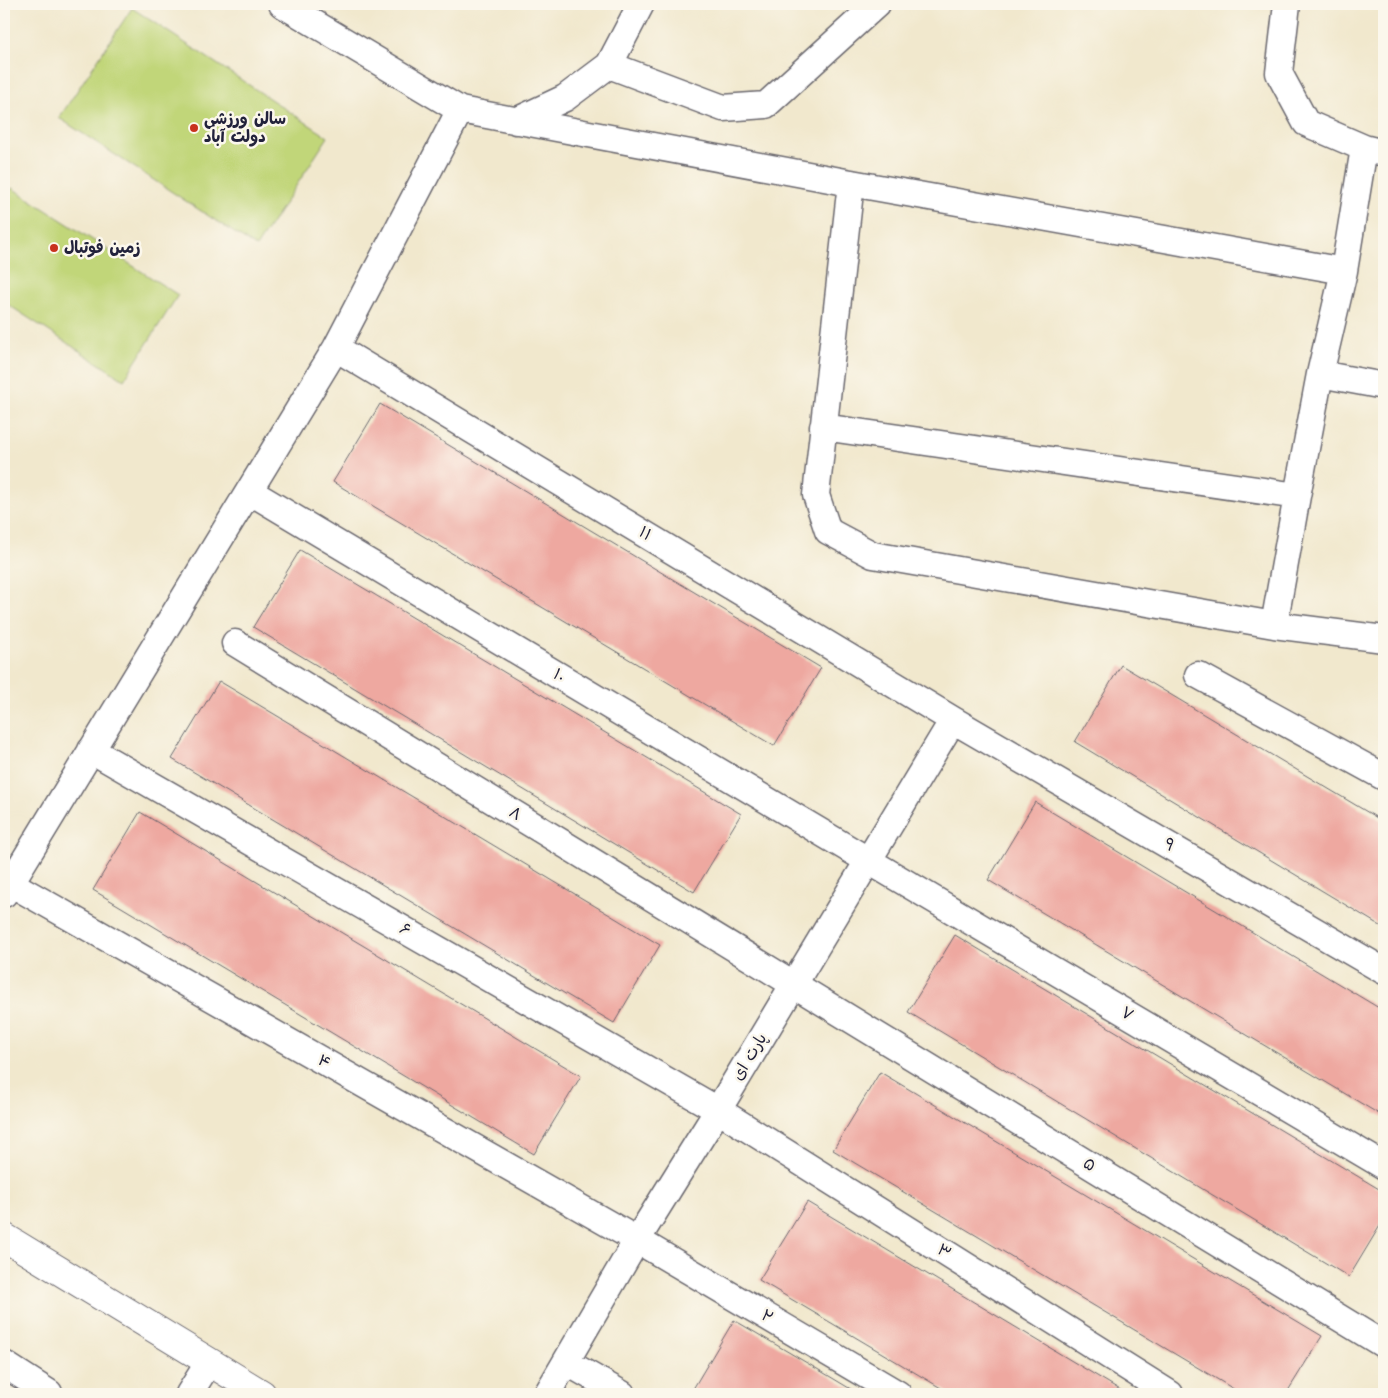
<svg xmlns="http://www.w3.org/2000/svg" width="1388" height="1398" viewBox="0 0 1388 1398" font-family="Kalam,'Playpen Sans Arabic',sans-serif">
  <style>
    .green { fill: #c1d679; stroke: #727c5a }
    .building { fill: #eea8a0 }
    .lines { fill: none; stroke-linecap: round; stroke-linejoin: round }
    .minor-casing { stroke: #6a676e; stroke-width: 29 }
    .tertiary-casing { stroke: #6a676e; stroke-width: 30 }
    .minor { stroke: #fff; stroke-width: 26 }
    .tertiary { stroke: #fff; stroke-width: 28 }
    .poi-dot { fill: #c8321e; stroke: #fbf7ec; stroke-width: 2 }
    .labels { text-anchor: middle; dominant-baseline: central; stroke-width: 5; stroke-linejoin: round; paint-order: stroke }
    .poi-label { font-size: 16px; font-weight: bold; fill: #22223b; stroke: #fbf7ec; text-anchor: start }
    .street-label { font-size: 16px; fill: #22223b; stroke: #fbf7ec }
  </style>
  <rect width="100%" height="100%" fill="#fbf7ec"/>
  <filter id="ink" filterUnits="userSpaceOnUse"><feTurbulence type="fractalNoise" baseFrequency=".02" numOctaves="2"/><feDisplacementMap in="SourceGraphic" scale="10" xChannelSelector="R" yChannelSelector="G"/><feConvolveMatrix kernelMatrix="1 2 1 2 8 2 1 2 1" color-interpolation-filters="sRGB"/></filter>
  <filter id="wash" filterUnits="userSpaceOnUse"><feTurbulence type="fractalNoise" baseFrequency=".0096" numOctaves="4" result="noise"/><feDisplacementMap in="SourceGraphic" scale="20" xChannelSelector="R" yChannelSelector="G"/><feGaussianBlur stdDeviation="1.12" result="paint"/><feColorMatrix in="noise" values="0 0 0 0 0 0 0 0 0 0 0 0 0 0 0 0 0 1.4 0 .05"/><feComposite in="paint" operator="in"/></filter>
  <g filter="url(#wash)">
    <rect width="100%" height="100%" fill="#f1e8cd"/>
    <!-- green -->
    <path class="green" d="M132,8l196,129 -72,110 -197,-129z
      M12,188l166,107 -54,85 -120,-78v-101z"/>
    <g id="blocks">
      <!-- building -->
      <path class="building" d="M380,404l441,264 -47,78 -441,-264z
        M300,550l441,264 -47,78 -441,-265z
        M1121,665l263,157v106l-309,-186z
        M219,681l441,264 -46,78 -442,-264z
        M1035,802l349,209v106l-396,-237z
        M140,812l441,264 -47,78 -441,-264z
        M955,935l429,257v27l-35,58 -441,-265z
        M880,1072l442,264 -36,58h-44l-409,-244z
        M807,1202l320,192h-176l-192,-114z
        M734,1320l90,53 35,21h-169z"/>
    </g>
  </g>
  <g filter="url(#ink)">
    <use href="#blocks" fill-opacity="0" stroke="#6a676e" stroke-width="1"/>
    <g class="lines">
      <defs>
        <path id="minor" d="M282,4l178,106 391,73 493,88
          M1287,4l-8,69 27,50 58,25 20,5
          M609,65l114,43 43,-3 111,-101
          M516,121l49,-23 44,-33 32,-61
          M1364,148l-20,123 -24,103 64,12
          M851,183l-35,312 12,36 45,24 401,70 110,14
          M336,348l617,372 431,251
          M823,427l474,69 -23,129
          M249,491l620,370 515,305
          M1297,496l23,-122
          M235,643l1149,702
          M1198,675l186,102
          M91,750l627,360 452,284
          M10,883l627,357 261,154
          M4,894l332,-546 124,-238
          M566,1362l56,32
          M4,1364l45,29
          M189,1394l20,-32
          M547,1394l90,-154 81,-130 235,-390"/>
        <path id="tertiary" d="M4,1237l258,157"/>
      </defs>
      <!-- minor casing -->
      <use href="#minor" class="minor-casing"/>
      <!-- tertiary casing -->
      <use href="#tertiary" class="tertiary-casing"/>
      <!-- minor -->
      <use href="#minor" class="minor"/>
      <!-- tertiary -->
      <use href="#tertiary" class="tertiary"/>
    </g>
  </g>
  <!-- markers -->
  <g class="poi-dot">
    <circle cx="194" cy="128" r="5"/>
    <circle cx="54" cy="248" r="5"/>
  </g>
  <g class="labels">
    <!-- poi labels -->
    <g class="poi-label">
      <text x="204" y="119">سالن ورزشی<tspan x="204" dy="18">دولت آباد</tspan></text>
      <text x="64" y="248">زمین فوتبال</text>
    </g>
    <!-- street labels -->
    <g class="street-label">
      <text transform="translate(645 534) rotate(31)">۱۱</text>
      <text transform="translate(559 676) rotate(31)">۱۰</text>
      <text transform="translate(515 814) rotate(31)">۸</text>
      <text transform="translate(1169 845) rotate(30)">۹</text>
      <text transform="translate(405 930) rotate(30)">۶</text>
      <text transform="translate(1127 1014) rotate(31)">۷</text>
      <text transform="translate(750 1057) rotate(-59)">پارت ای</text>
      <text transform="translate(324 1062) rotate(30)">۴</text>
      <text transform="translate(1089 1165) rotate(31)">۵</text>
      <text transform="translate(944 1252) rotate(32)">۳</text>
      <text transform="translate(767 1317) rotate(31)">۲</text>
    </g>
  </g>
  <!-- margin -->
  <rect width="1388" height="1398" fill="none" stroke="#fbf7ec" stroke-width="20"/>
</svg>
